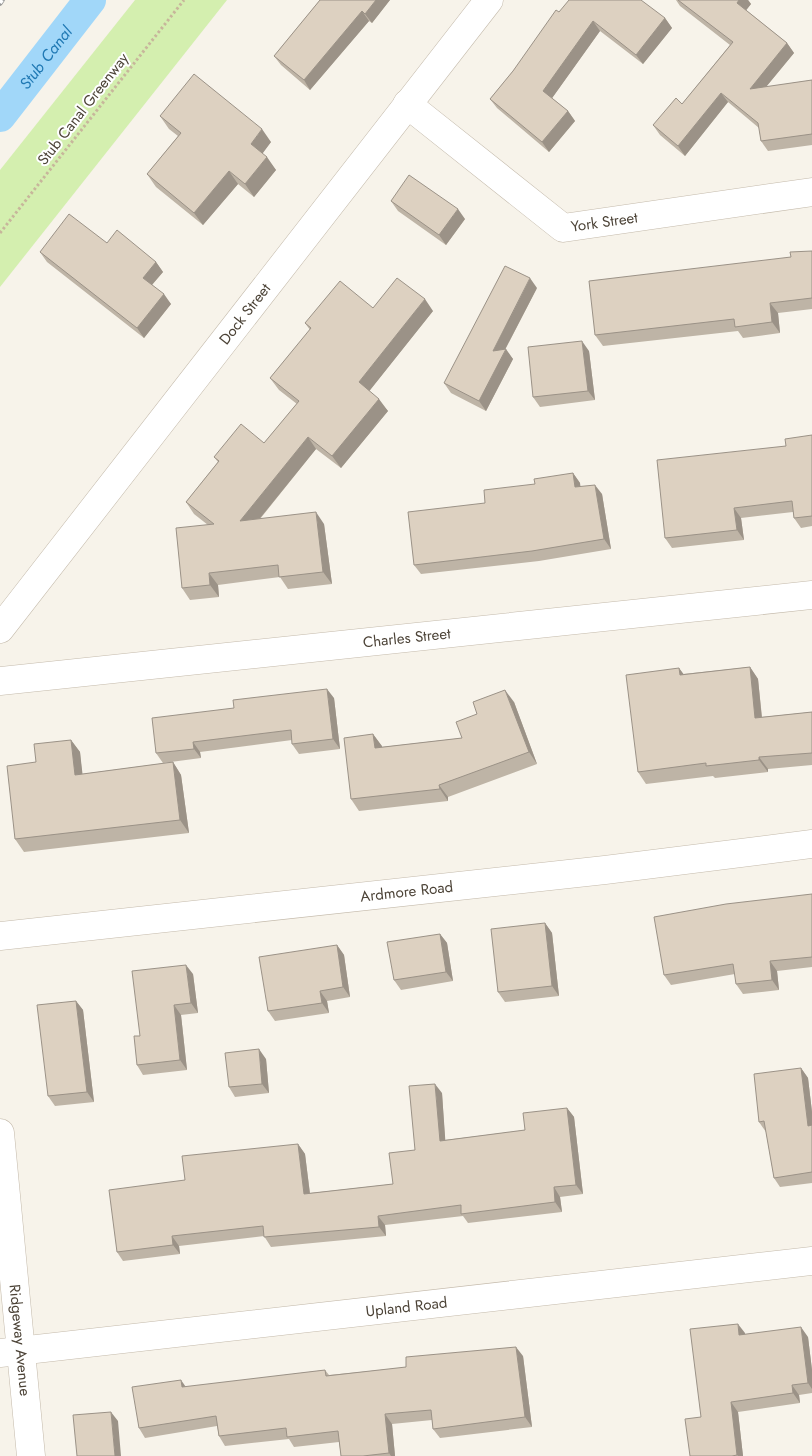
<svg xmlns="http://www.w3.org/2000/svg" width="812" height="1456" viewBox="0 0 812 1456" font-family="Jost,sans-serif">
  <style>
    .green { fill: #d4efaf }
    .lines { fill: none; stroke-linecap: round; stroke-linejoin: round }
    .canal { stroke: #a1d7f9; stroke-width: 32 }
    .minor-casing { stroke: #c4baab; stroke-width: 29 }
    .path { stroke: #c7b69b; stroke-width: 3; stroke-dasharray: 2.5 2.5; stroke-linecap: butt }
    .minor { stroke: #fff; stroke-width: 28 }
    .rail-casing { stroke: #999; stroke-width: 5.5 }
    .rail { stroke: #fff; stroke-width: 4; stroke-dasharray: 11; stroke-linecap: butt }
    .wall { fill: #beb4a6 }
    .shaded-wall { fill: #9b9287 }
    .building { fill: #ddd1c1; stroke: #9b9287 }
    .labels { text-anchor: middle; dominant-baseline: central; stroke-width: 4; stroke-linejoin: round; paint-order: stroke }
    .street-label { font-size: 15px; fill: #4c4337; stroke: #fff }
    .water-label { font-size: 16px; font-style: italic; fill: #2079b4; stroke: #fff }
  </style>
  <rect width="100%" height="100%" fill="#f7f3ea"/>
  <!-- green -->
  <path class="green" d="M135,0h92l-227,287v-117z"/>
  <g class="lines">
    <!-- canal -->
    <path class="canal" id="s1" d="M0,116l90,-116"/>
    <defs>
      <g id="minor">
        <path id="s2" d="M407,104l156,124 249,-36"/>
        <path id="s3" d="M0,629l489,-629"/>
        <path id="s4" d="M0,681l812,-86"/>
        <path id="s5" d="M0,936l605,-66 207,-26"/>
        <path id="s6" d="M0,1133l31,323"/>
        <path id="s7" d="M0,1353l812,-92"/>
      </g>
    </defs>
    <!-- minor casing -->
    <use href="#minor" class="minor-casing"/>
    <!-- path -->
    <path class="path" d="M0,233l184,-233"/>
    <!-- minor -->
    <use href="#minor" class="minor"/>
    <defs>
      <path id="rail" d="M0,3l2,-3"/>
    </defs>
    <!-- rail casing -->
    <use href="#rail" class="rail-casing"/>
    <!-- rail -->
    <use href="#rail" class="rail"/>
  </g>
  <!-- wall -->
  <path class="wall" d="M320,0h70l-18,23 -3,-2 -59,69 -29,-25 -7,-9z
    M676,0h72l3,4 -5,6 41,33 7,10 -28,34 46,-7v65l-44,6 -7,-10 -2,-13 -31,-26 -43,54 -25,-21 -7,-10 29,-21 48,-59 -50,-39z
    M559,12l106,6 7,10 -29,36 -43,-33 -48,67 16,13 7,10 -26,31 -52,-44 -7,-9 23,-28z
    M160,116l111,26 -9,11 14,17 -22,27 -16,-13 -35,41 -47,-38 -9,-13 31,-38 -9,-7z
    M391,201l74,18 -19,26 -48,-34z
    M107,243l49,19 7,10 -11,13 19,19 -27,34 -97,-76 -7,-10z
    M812,251v58l-34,4 2,20 -37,5 -5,-7 -135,15 -8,-11 196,-78z
    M537,288l-32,62 8,9 -27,52 -35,-18 -7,-10z
    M373,308l60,3 -64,80 19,20 -47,57 -25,-19 -56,70 64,5 8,60 -44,5 -8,-12 -62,8 1,12 -29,3 -8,-12 26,-63 -14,-11 -8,-12 32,-40 -4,-5 50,-14 33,-39 -18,-14 -9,-12 40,-48 -5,-7z
    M589,351l6,49 -55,7 -7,-10z
    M812,435v91l-11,2 -7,-10 -1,-6 -52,6 3,22 -72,8 -7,-10 121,-92z
    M573,473l7,10v4l22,7 9,55 -72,12 -118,13 -7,-9 71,-62 50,-19z
    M750,667l8,12 4,38 50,-5v53l-44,4v3l-53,6 -2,-2 -67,8 -8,-12 41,-104 4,6z
    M334,698l6,51 -41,5 -7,-10v-4l-92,12 1,6 -38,5 -7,-10z
    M514,702l23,62 -89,33v4l-89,10 -8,-12 22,-65 9,13 80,-9z
    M71,740l9,12 2,22 91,-12 8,13 8,58 -165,19 -9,-13 21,-77z
    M812,894v73l-35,4 2,19 -36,4 -7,-10 -1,-10 -64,11 -7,-10z
    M545,923l7,10 7,63 -54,6 -7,-10z
    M440,934l7,9 6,38 -52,9 -7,-10z
    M337,945l7,10 6,42 -23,4 2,12 -54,8 -7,-10z
    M193,974l5,39 -17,2 6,55 -44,5 -6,-10 3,-29z
    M76,1001l7,9 11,92 -39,4 -7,-10z
    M266,1059l3,34 -34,4 -6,-10z
    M801,1068l7,10 4,34v71l-32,4 -6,-9 -8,-46 -7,-10z
    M442,1093l3,47 80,-10 42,-22 7,9 9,77 -23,3 2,15 -94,11 -5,-7 -78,9 1,11 -115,11 -7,-11 -85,10 1,8 -57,7 -6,-9 68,-72 113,-36 7,10 5,39 83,-9 22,-34z
    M745,1333v1l63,3 4,33v23l-13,2 1,8 -62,9 5,44h-53l11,-39z
    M523,1356l9,71 -92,11 -7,-9 -1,-9 -40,4 3,32h-54l-2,-14 -45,5 -5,-8 -64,7 -6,-10 -2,-10 -72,12 -6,-10 47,-41 139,-17 4,5z"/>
  <!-- shaded-wall -->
  <path class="shaded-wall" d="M376,0h14l-18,23 -7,-9z
    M739,0h9l3,4 -7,9 -7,-10z
    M362,11l7,10 -59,69 -6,-10z
    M665,18l7,10 -29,36 -7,-9z
    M593,21l7,10 -50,70 -7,-10z
    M787,43l7,10 -38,46 -6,-10z
    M721,93l7,9 -43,54 -7,-10z
    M568,111l7,10 -26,31 -7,-10z
    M262,129l9,13 -11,15 -9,-13z
    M267,157l9,13 -22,27 -9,-13z
    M229,171l9,13 -35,41 -9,-12z
    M458,209l7,10 -19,26 -7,-10z
    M156,262l7,10 -13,15 -7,-9z
    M530,278l7,10 -38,73 -6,-10z
    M164,294l7,10 -27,34 -7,-10z
    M425,299l8,12 -66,83 -8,-12z
    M770,303l8,10 2,20 -8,-11z
    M582,341l7,10 6,49 -7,-9z
    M506,349l7,10 -27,52 -7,-10z
    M379,399l9,12 -47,57 -9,-12z
    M308,437l8,12 -68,84 -8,-12z
    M573,473l7,10 2,14 -7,-10z
    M595,485l7,9 9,55 -7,-10z
    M734,508l7,10 3,22 -7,-10z
    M316,512l8,12 8,60 -9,-12z
    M209,573l9,12 1,12 -9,-12z
    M750,667l8,12 5,51 -8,-12z
    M679,668l9,12 -8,-5z
    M327,689l7,9 6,51 -7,-10z
    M505,690l9,12 23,62 -8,-12z
    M373,734l9,12 2,14 -9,-12z
    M71,740l9,12 4,35 -9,-12z
    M193,742l7,10 1,6 -7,-9z
    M759,757l9,12v3l-9,-12z
    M173,762l8,13 8,58 -9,-13z
    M439,785l9,12v4l-8,-12z
    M545,923l7,10 7,63 -7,-10z
    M440,934l7,9 6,38 -7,-9z
    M337,945l7,10 6,42 -7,-10z
    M770,961l7,10 2,19 -7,-10z
    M186,965l7,9 5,39 -7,-10z
    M320,991l7,10 2,12 -7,-10z
    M76,1001l7,9 11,92 -7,-10z
    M174,1005l7,10 6,55 -7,-10z
    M259,1049l7,10 3,34 -7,-9z
    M801,1068l7,10 4,34v20l-4,-6z
    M435,1084l7,9 4,57 -6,-9z
    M567,1108l7,9 9,77 -7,-9z
    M298,1144l7,10 6,49 -7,-9z
    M554,1187l6,10 2,15 -7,-10z
    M378,1216l7,9 1,11 -7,-9z
    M172,1236l7,10 1,8 -7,-9z
    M738,1324l7,9 1,11 -7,-9z
    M801,1327l7,10 4,33v19l-4,-6z
    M516,1347l7,9 9,71 -7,-10z
    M181,1380l7,10 -6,-3z
    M792,1385l7,10 1,8 -7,-10z
    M731,1402l7,10 5,44h-5l-1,-1z
    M111,1412l7,9 3,35h-6z
    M385,1414l7,10 3,32h-4l-2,-3z"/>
  <!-- building -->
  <path class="building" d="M320,0h56l-11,14 -3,-3 -58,69 -30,-24z
    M569,0h72l24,18 -29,37 -43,-34 -50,70 25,20 -26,31 -52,-43 23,-28 43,-61 3,2z
    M678,0h61l-2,3 50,40 -37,46 62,-9v54l-51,7 -3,-18 -37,-30 -43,53 -25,-21 23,-27 6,6 51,-62z
    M194,74l68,55 -11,15 16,13 -22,27 -16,-13 -35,42 -47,-39 34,-41 -21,-17z
    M409,175l49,34 -19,26 -48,-34z
    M69,214l38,29 10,-13 39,32 -13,16 21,16 -27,34 -97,-76z
    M812,251v47l-42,5 2,19 -37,5 -1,-8 -139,16 -6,-54 202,-24 -1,-5z
    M505,266l25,12 -37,73 13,-2 -27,52 -35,-18z
    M397,278l28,21 -66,83 20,17 -47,57 -24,-19 -68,84 76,-9 7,60 -44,5 -1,-12 -69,8 1,12 -28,3 -6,-60 38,-4 -28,-22 33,-41 -5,-4 27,-33 23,19 35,-42 -29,-23 41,-50 -6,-5 35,-42 33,27z
    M582,341l6,50 -55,6 -5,-50z
    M812,435v81l-18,2 -2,-17 -58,7 3,22 -72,8 -8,-78 129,-14 -1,-7z
    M573,473l2,14 20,-2 9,54 -72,12 -118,14 -6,-53 77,-9 -1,-13 51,-6 -1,-5z
    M750,667l5,51 57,-6v41l-53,4v3l-53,6v-3l-68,9 -12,-97 53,-7 1,7z
    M327,689l6,50 -41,5 -1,-14 -98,12 1,7 -38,4 -4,-35 82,-10 -1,-8z
    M505,690l24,62 -90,33 1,4 -89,10 -7,-61 29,-4 2,14 87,-10 -6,-16 21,-8 -4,-12z
    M71,740l4,35 98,-13 7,58 -165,19 -8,-73 29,-4 -2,-18z
    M812,894v63l-42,4 2,19 -36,4 -3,-20 -69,11 -10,-58 72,-13z
    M545,923l7,63 -54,6 -7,-63z
    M440,934l6,38 -52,8 -7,-38z
    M337,945l6,42 -23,4 2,12 -54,8 -9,-54z
    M186,965l5,38 -17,2 6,55 -43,5 -3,-29h6l-8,-65z
    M76,1001l11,91 -39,4 -11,-91z
    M259,1049l3,35 -33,3 -4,-34z
    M801,1068l7,58 4,-1v47l-38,6 -10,-57 -5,1 -5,-48z
    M435,1084l5,57 85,-11 -2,-17 44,-5 9,77 -22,2 1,15 -94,12v-9l-83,11 1,11 -115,10 -1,-11 -91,10 1,9 -56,7 -8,-62 76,-10 -3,-24 116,-12 6,50 89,-10 -4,-31 26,-3 -6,-64z
    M738,1324l1,11 62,-8 7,56 -16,2 1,8 -62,9 6,53 -5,1h-42l-5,-37 16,-2 -11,-88z
    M516,1347l9,70 -92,12 -2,-19 -46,4 4,39 -26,3h-22l-3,-25 -51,6 -1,-9 -67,8 -3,-20 -77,12 -7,-41 49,-7 1,7 143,-17 1,6 80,-9v-10z
    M111,1412l4,44h-38l-4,-41z"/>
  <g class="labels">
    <!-- street labels -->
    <g class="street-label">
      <text transform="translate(83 109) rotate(-52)">Stub Canal Greenway</text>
      <text stroke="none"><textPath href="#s2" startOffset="241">York Street</textPath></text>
      <text stroke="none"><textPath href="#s3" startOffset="399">Dock Street</textPath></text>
      <text stroke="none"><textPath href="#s4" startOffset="409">Charles Street</textPath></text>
      <text stroke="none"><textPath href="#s5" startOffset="409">Ardmore Road</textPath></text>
      <text stroke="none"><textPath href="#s7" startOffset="409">Upland Road</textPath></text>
      <text stroke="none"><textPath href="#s6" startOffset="208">Ridgeway Avenue</textPath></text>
    </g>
    <!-- water labels -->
    <g class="water-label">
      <text stroke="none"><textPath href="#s1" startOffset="74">Stub Canal</textPath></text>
    </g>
  </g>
</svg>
